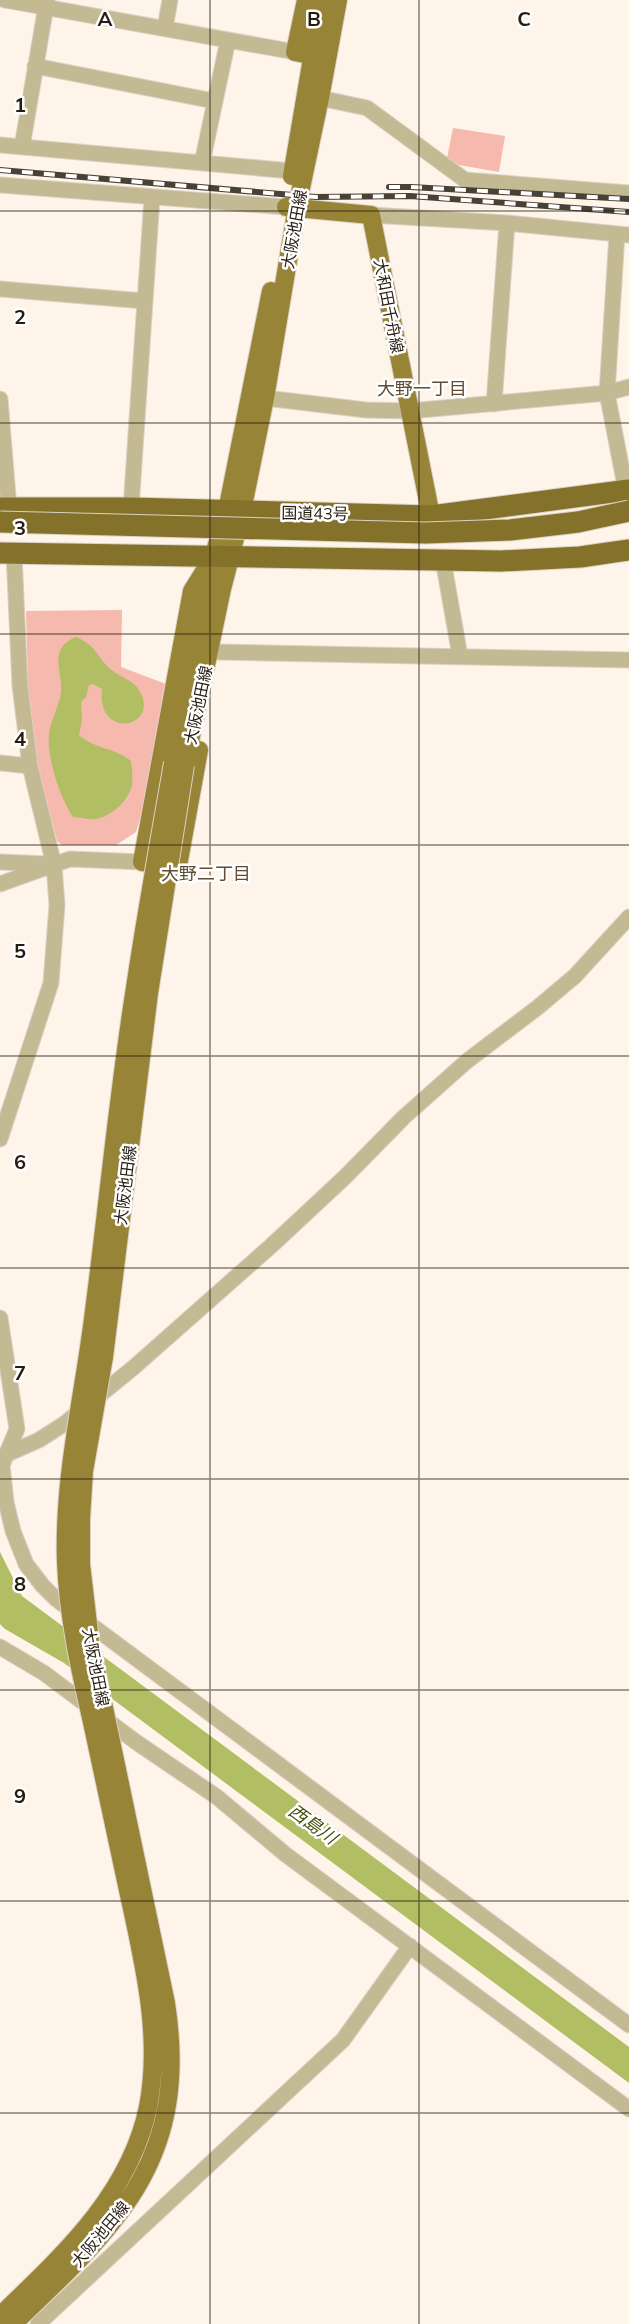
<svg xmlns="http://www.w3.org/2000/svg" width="629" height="2324" viewBox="0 0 629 2324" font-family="Mulish,'Noto Sans JP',sans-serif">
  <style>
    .green { fill: #f6b9ae }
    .water { fill: #b2be64 }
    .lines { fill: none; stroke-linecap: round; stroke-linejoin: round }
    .minor-casing { stroke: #dbd2c7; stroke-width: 17 }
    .major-casing { stroke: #dbd2c7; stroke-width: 20 }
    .highway-casing { stroke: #dbd2c7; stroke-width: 23 }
    .minor { stroke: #c3b993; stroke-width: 15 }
    .major { stroke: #988437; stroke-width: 18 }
    .highway { stroke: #84712a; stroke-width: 21 }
    .rail-casing { stroke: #4a4136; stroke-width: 6 }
    .rail { stroke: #fff; stroke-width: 4; stroke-dasharray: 11; stroke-linecap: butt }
    .major-bridge-casing { stroke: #dbd2c7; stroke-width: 20; stroke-linecap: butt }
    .highway-bridge-casing { stroke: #dbd2c7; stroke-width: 23; stroke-linecap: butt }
    .major-bridge { stroke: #988437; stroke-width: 18 }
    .highway-bridge { stroke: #84712a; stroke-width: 21 }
    .grid { fill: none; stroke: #261d12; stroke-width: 1.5; stroke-opacity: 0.55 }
    .labels { text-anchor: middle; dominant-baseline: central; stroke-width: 5; stroke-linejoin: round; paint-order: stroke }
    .street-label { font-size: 16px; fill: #261d12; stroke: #fff }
    .neighbourhood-label { font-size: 18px; fill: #604c32; stroke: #fff }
    .water-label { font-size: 18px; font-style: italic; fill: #49500b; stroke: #fff }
    .grid-label { font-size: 20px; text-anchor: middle; font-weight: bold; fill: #261d12; stroke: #fff; stroke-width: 5; stroke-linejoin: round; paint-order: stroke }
  </style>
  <rect width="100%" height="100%" fill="#fef4e9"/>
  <!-- green -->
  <path class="green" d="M453,128l52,8 -6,36 -40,-7 -12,-7z
    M122,610l-1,57 45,17 -18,107 -12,41 -20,13h-54l-5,-4 -20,-74 -9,-79 -2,-77z"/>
  <!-- water -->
  <path class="water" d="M76,637c22,9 21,22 37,34 9,7 20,9 26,19 23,37 -43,52 -37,-1l-9,-5 -4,1 -3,12 -5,5 1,18 -3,15c15,14 37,13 52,26 1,7 2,17 1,24 -4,17 -22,33 -39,34 -6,1 -14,-2 -20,-2 -13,-19 -29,-65 -23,-89 3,-12 9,-22 11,-35 2,-22 -14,-44 15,-56z
    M0,1552l22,44 607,451v36l-565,-420 -59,-34 -5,-5z"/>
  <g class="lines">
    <defs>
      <path id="minor" d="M5,0l290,52
        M165,28l5,-28
        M35,66l179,35
        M320,98l47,10 98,72 164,13
        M0,145l292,26
        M22,147l25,-147
        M202,163l26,-123
        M0,185l286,22
        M371,215l136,8 122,12
        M617,234l-10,159 19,98
        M0,289l144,12
        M265,398l101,12 44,1 197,-18 22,-6
        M0,399l9,109
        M494,404l13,-181
        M131,508l21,-310
        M443,560l17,96
        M217,652l412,8
        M0,763l30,3
        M0,862l48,2
        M0,884l70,-25 72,3
        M0,1139l51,-156 6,-78 -3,-40 -24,-99 -10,-80 -6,-132
        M0,1318l17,111 -15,36 4,37 7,29 13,33 16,21 14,14 573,426
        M3,1456l36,-16 25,-16 69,-56 138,-122 74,-69 59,-60 63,-56 70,-53 38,-32 54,-59
        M0,1647l44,26 92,69 81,55 68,57 344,255
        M38,2324l305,-284 67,-94"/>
      <path id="major" d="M306,0l-11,52 29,6
        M292,176l30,-176
        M286,207l85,8 60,301
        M199,750l-21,116 -36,-4 50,-271 15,-24
        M175,755l38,-197 14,-47 44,-220
        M185,765l37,-176 20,-78 23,-113 32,-191 23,-109 18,-98"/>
      <path id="highway" d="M0,508h131l300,8 198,-26
        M0,553l501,8 79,-4 49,-7"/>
    </defs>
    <!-- minor casing -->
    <use href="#minor" class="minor-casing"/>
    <!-- major casing -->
    <use href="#major" class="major-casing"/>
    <!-- highway casing -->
    <use href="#highway" class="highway-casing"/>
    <!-- minor -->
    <use href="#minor" class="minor"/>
    <!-- major -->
    <use href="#major" class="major"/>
    <!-- highway -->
    <use href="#highway" class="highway"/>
    <defs>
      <path id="rail" d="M0,170l316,27 94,-1 219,16
        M389,187h22l218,12"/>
    </defs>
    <!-- rail casing -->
    <use href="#rail" class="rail-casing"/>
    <!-- rail -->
    <use href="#rail" class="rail"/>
    <defs>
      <path id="major-bridge" d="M0,2316c62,-60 130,-121 148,-209 14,-72 -5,-147 -20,-217 -12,-56 -24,-112 -36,-168 -12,-52 -24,-106 -26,-160 -3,-85 18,-167 28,-251 14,-107 24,-216 41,-323 11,-75 25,-150 38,-225
        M13,2324c105,-100 177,-164 153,-321l-76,-362 -9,-77v-45l3,-48 20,-114 45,-364 36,-228"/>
      <path id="highway-bridge" d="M0,522l425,11 85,-3 68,-8 51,-11"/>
    </defs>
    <!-- major-bridge casing -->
    <use href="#major-bridge" class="major-bridge-casing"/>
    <!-- highway-bridge casing -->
    <use href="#highway-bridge" class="highway-bridge-casing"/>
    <!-- major-bridge -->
    <use href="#major-bridge" class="major-bridge"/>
    <!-- highway-bridge -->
    <use href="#highway-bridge" class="highway-bridge"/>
  </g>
  <!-- grid -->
  <path class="grid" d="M210,0v2324M419,0v2324M0,211h629M0,423h629M0,634h629M0,845h629M0,1056h629M0,1268h629M0,1479h629M0,1690h629M0,1901h629M0,2113h629"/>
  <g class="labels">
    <!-- street labels -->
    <g class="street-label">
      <text transform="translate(294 229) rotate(-80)">大阪池田線</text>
      <text transform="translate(389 306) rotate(79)">大和田千舟線</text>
      <text transform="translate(315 513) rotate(1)">国道43号</text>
      <text transform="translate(198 705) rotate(-78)">大阪池田線</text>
      <text transform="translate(125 1185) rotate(-83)">大阪池田線</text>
      <text transform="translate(96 1667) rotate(79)">大阪池田線</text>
      <text transform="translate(100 2234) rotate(-50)">大阪池田線</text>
    </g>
    <!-- neighbourhood labels -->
    <g class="neighbourhood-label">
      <text x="422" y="388">大野一丁目</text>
      <text x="206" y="873">大野二丁目</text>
    </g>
    <!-- water labels -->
    <g class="water-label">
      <text transform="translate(313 1824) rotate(36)">西島川</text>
    </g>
  </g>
  <g class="grid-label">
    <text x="105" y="26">A</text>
    <text x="314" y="26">B</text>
    <text x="524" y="26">C</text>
    <text x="20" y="112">1</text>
    <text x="20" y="324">2</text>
    <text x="20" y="535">3</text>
    <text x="20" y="746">4</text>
    <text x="20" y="958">5</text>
    <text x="20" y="1169">6</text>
    <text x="20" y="1380">7</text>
    <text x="20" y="1591">8</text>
    <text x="20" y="1803">9</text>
  </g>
</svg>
